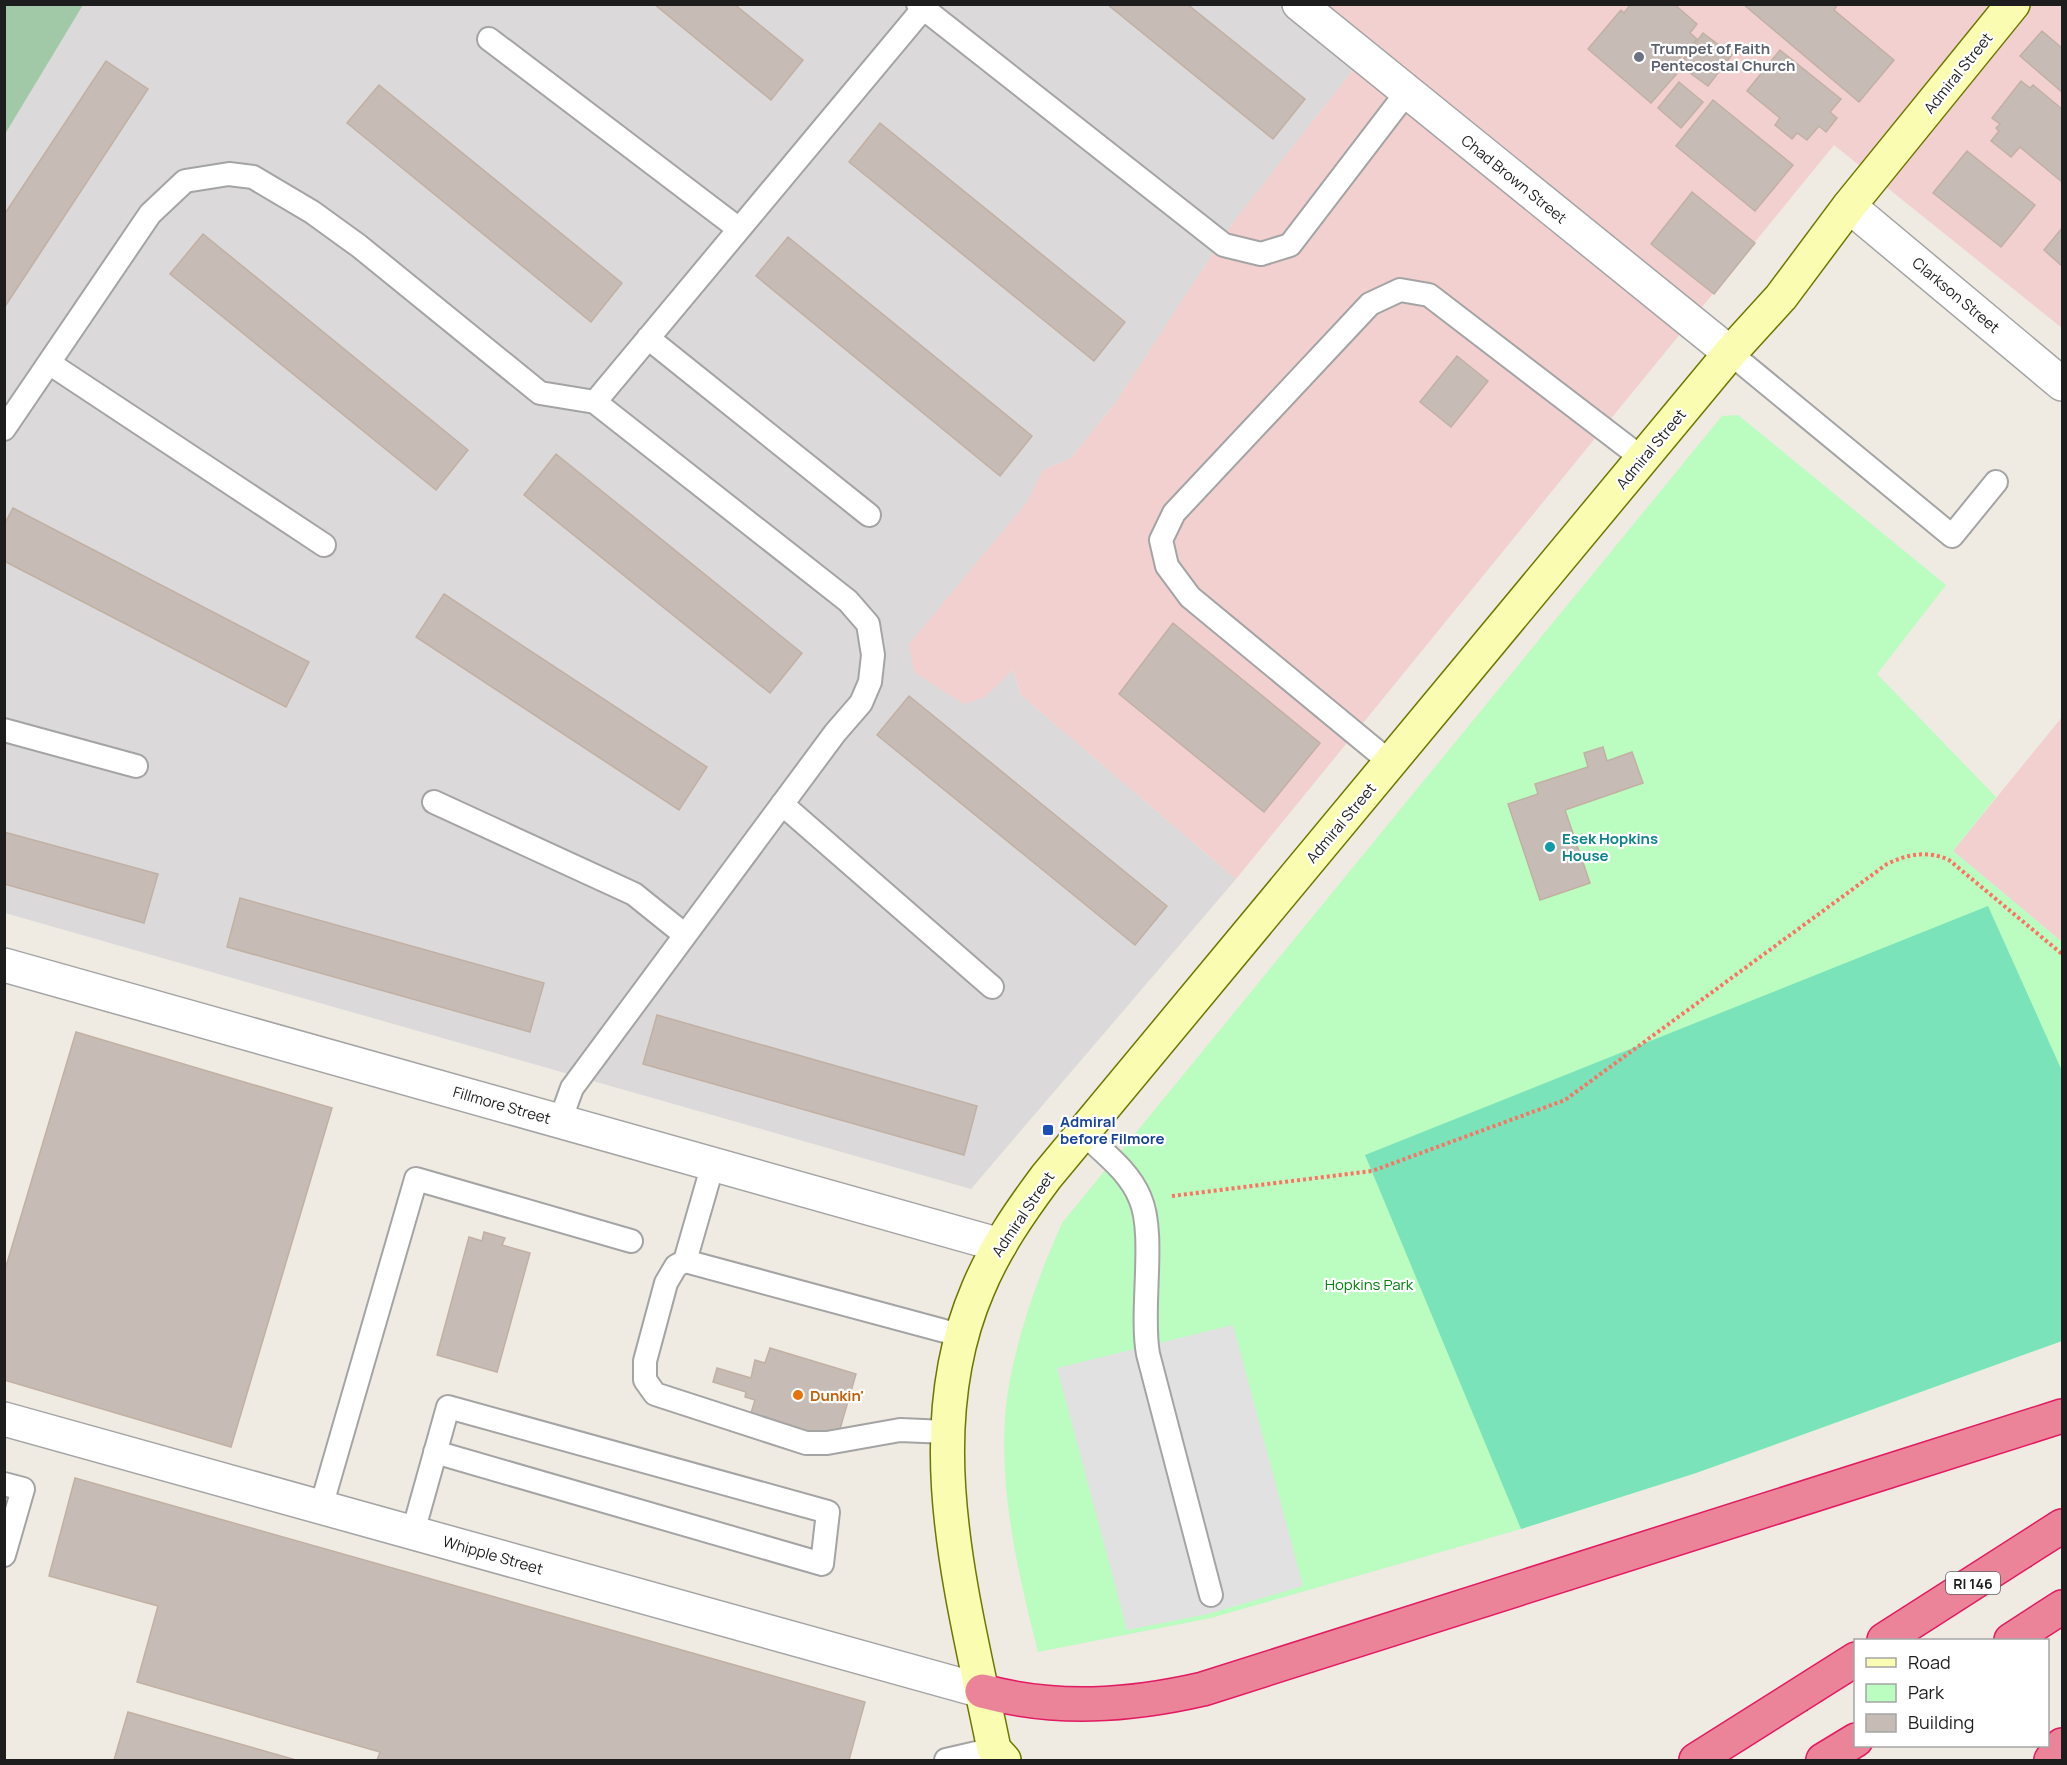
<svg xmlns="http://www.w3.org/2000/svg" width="2067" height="1765" viewBox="0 0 2067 1765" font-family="Manrope,sans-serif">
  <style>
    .residential { fill: #dbd9d9 }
    .commercial { fill: #f1d0cf }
    .cemetery { fill: #a1c9a7 }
    .park { fill: #bbfcc0 }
    .pitch { fill: #7be3b9 }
    .parking { fill: #e1e1e1 }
    .building { fill: #c6bcb5; stroke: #c1b0a3; stroke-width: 1.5 }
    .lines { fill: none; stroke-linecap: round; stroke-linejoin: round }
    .service-casing { stroke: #a4a4a4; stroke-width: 26 }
    .minor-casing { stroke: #a4a4a4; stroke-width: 36 }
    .tertiary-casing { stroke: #a4a4a4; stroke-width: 36 }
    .secondary-casing { stroke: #6c7700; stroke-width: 36 }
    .motorway-casing { stroke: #e11a61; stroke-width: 36 }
    .path { stroke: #ff7162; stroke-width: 4; stroke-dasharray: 3 3; stroke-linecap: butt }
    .service { stroke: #fff; stroke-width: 22 }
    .minor { stroke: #fff; stroke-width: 33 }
    .tertiary { stroke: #fff; stroke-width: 33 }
    .secondary { stroke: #fafdb1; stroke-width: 33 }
    .motorway { stroke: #eb8499; stroke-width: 33 }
    .worship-dot { fill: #6b7280; stroke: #fff; stroke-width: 2 }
    .culture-dot { fill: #0f9aa8; stroke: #fff; stroke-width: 2 }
    .transit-dot { fill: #1a4fb4; stroke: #fff; stroke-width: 2 }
    .food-dot { fill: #e8710a; stroke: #fff; stroke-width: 2 }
    .labels { text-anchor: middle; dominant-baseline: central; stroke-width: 4.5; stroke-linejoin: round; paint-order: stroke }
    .shield { fill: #fff; stroke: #616161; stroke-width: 1.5 }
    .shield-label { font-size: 14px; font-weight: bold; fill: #1d1d1d }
    .worship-label { font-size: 15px; font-weight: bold; fill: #5b616d; stroke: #fff; text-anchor: start }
    .street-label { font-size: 15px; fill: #1d1d1d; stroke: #fff }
    .culture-label { font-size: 15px; font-weight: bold; fill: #0d838f; stroke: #fff; text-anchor: start }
    .transit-label { font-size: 15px; font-weight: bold; fill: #164399; stroke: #fff; text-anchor: start }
    .park-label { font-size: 15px; fill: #05800e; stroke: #fff }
    .food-label { font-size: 15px; font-weight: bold; fill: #c56008; stroke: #fff; text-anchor: start }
  </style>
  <rect width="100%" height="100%" fill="#efeae2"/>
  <!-- residential -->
  <path class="residential" d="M83,5h1198l69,57 2,9 -120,153 -116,178 -45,56 -28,12 -16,32 -42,195 28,-27 8,25 215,184 -265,310 -966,-276 -1,-779z"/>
  <!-- commercial -->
  <path class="commercial" d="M1281,5h781v323l-228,-183 -598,734 -215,-184 -8,-25 -28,27 -21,7 -50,-32 -5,-28 118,-142 16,-32 28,-12 45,-56 116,-178 120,-153 -2,-9z
    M2062,717v225l-109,-91z"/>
  <!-- cemetery -->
  <path class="cemetery" d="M5,4l78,1 -78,129 -1,-129z"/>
  <!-- park -->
  <path class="park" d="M1738,415l208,170 -69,89 119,123 -43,54 109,91v399l-366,132 -175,56 -310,89 -173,34c-21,-83 -43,-175 -30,-261 10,-59 30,-114 54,-168l660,-807z"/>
  <!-- pitch -->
  <path class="pitch" d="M1988,906l74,165v270l-366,132 -175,56 -156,-374z"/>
  <!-- parking -->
  <path class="parking" d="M1233,1325l70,261 -95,28 -81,16 -70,-262z"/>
  <!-- building -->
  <path class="building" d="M654,4h80l69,56 -32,40z
    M1107,4h80l118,95 -32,40z
    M1631,4h43l23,20 -7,9 7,6 -23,26 6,5 -29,33 -63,-54 33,-39 3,3z
    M1743,4h95l-4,6 60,50 -35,42z
    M2042,31l20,17v44l-42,-36z
    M1703,33l29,22 -24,31 -29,-21z
    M1780,50l61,49 -11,13 7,6 -11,14 -7,-6 -12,14 -10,-7 -5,6 -17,-14 5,-7 -33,-27z
    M106,61l42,28 -144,219v-93z
    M2021,81l9,7 3,-3 29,24v73l-42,-35 -9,10 -20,-16 8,-10 -3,-3 4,-4 -8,-6z
    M1679,82l24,20 -22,26 -23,-20z
    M379,85l243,198 -31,39 -244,-199z
    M1713,100l80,65 -38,46 -79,-65z
    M880,123l245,199 -31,39 -245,-199z
    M1967,151l68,54 -34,42 -68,-54z
    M1692,192l63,51 -41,51 -63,-50z
    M2062,228v38l-18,-16z
    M203,234l265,216 -32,40 -266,-216z
    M788,237l244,199 -32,40 -244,-200z
    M1457,356l31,25 -37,46 -31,-25z
    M556,454l246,199 -32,40 -246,-198z
    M13,508l296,154 -23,45 -282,-146v-36z
    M444,594l263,173 -28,43 -263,-173z
    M1173,623l147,120 -56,69 -145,-118z
    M909,696l258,210 -32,39 -258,-210z
    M1603,747l4,14 25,-9 11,31 -78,27 25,73 -50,17 -32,-96 30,-10 -3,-10 53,-17 -4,-14z
    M4,832l154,42 -14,49 -140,-39z
    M240,898l304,85 -14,49 -303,-85z
    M657,1015l320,91 -13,49 -321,-91z
    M76,1032l256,76 -101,339 -227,-67v-107z
    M484,1232l21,6 -3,7 28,8 -33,119 -60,-17 32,-118 13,4z
    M770,1348l86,26 -19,65 -26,-8 -1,4 -32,-9 1,-4 -28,-9 4,-13 -10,-3 1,-5 -33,-10 4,-14 34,10 4,-18 10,3z
    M75,1478l790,224 -16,58h-472l3,-8 -243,-70 21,-76 -109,-30z
    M128,1712l168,48h-182z"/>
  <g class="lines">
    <defs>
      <path id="service" d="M918,4l306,241 37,9 29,-9 117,-153
        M489,39l250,190
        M648,338l221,177
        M1730,353l222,183 44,-54
        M49,363l275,182
        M595,402l332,-398
        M4,429l146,-215 35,-33 44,-7 24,3 59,35 47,34 181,147 55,9 253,199 20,23 5,31 -3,27 -9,21 -26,30 -263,355 -12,33
        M4,730l132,36
        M1391,763l-201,-166 -23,-31 -6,-26 13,-27 196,-209 30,-14 29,5 214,164
        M434,802l200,92 51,41
        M782,804l210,183
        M1083,1133c21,20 46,38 57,65 16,36 0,112 8,156l63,241
        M713,1164l-28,97 278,75
        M685,1261l-9,5 -10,17 -21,78v19l10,14 151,49h21l73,-13 47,2
        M4,1484l19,5 -19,66
        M321,1507l95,-328 215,62
        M413,1532l35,-125 380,105 -6,52 -387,-112
        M946,1760l48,-11"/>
      <path id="minor" d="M1849,206l213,178
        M4,965l996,280"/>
      <path id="tertiary" d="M1299,4l431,349
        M4,1419l978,272"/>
      <path id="secondary" d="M1004,1760l-10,-11c-30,-149 -79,-314 -16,-460 17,-41 42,-77 68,-112l684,-824 51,-56 68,-91 164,-202"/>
      <path id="motorway" d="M1884,1640l178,-114
        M2011,1640l51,-33
        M982,1691c74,20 147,15 221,-2l859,-273
        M1696,1760l160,-101
        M1823,1760l33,-20
        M2051,1760l11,-15"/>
    </defs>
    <!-- service casing -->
    <use href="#service" class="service-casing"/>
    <!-- minor casing -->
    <use href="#minor" class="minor-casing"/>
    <!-- tertiary casing -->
    <use href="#tertiary" class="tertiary-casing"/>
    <!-- secondary casing -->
    <use href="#secondary" class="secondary-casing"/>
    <!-- motorway casing -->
    <use href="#motorway" class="motorway-casing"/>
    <!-- path -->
    <path class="path" d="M1172,1196l200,-25 193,-71 322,-236c21,-10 40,-14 62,-4l113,94"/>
    <!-- service -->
    <use href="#service" class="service"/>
    <!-- minor -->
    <use href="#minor" class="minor"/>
    <!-- tertiary -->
    <use href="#tertiary" class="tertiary"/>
    <!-- secondary -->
    <use href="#secondary" class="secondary"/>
    <!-- motorway -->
    <use href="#motorway" class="motorway"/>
  </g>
  <!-- markers -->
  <circle class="worship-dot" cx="1639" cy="57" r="6"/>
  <circle class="culture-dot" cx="1550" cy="847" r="6"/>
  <rect class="transit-dot" x="1042" y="1124" width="12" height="12" rx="3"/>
  <circle class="food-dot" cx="798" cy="1395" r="6"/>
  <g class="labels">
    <!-- shield labels -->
    <rect class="shield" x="1946" y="1572" width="54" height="22" rx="4.5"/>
    <g class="shield-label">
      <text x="1973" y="1583">RI 146</text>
    </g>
    <!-- worship labels -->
    <g class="worship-label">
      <text x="1651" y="48">Trumpet of Faith<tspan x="1651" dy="17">Pentecostal Church</tspan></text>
    </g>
    <!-- street labels -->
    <g class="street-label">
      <text transform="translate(1958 73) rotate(-51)">Admiral Street</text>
      <text transform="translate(1514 179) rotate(39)">Chad Brown Street</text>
      <text transform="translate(1956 295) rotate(40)">Clarkson Street</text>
      <text transform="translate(1651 449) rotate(-50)">Admiral Street</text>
      <text transform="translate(1341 823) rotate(-50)">Admiral Street</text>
      <text transform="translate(502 1105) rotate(16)">Fillmore Street</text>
      <text transform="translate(1023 1214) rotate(-56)">Admiral Street</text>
      <text transform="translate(493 1555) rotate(16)">Whipple Street</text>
    </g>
    <!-- culture labels -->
    <g class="culture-label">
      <text x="1562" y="838">Esek Hopkins<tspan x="1562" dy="17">House</tspan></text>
    </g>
    <!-- transit labels -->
    <g class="transit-label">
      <text x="1060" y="1121">Admiral<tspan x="1060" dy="17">before Filmore</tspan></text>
    </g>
    <!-- park labels -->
    <g class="park-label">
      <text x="1369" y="1284">Hopkins Park</text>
    </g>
    <!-- food labels -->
    <g class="food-label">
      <text x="810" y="1395">Dunkin'</text>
    </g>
  </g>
  <!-- border -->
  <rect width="2067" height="1765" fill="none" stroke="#1d1d1d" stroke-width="12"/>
  <!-- legend -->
  <rect x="1854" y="1639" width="195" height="108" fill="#ffffff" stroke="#a5a5a5" stroke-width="1.5"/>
  <rect x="1866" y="1658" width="30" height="9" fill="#fafdb1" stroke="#a5a5a5" stroke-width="1.5"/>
  <text x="1908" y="1669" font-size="18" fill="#1d1d1d">Road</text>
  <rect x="1866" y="1684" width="30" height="18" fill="#bbfcc0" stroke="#a5a5a5" stroke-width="1.5"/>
  <text x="1908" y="1699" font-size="18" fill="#1d1d1d">Park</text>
  <rect x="1866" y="1714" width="30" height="18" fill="#c6bcb5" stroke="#a5a5a5" stroke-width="1.5"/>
  <text x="1908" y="1729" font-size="18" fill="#1d1d1d">Building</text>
</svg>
